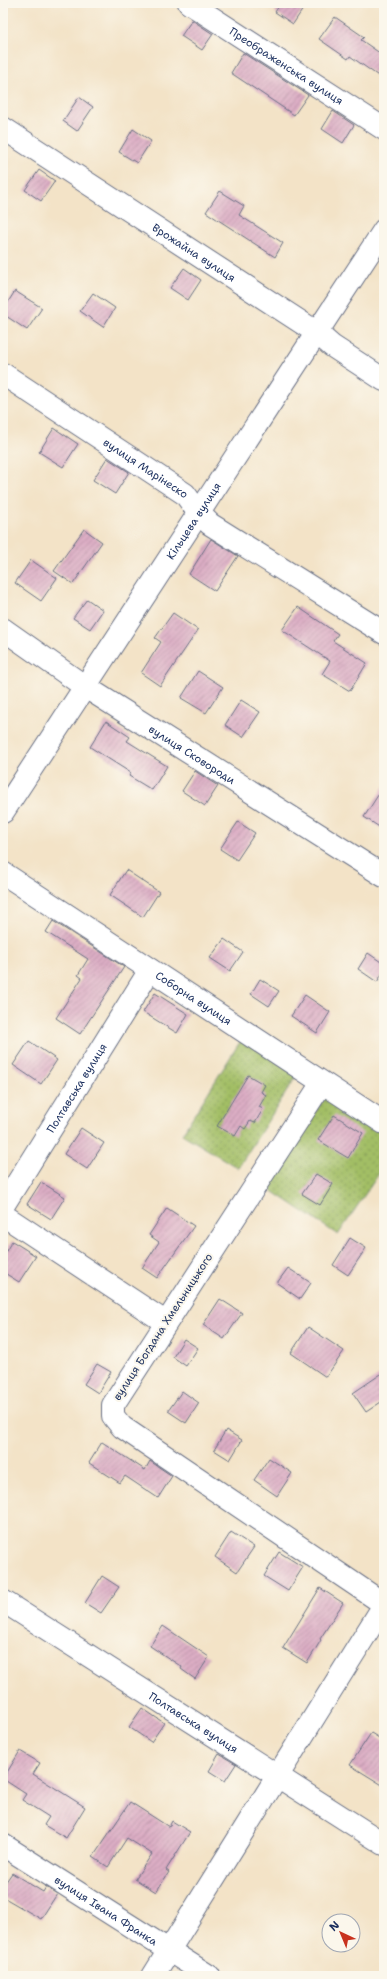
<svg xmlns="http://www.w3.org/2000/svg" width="387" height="1979" viewBox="0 0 387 1979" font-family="'Shantell Sans',sans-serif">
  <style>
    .garden { fill: url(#garden-dots); stroke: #5e7662 }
    .building { fill: url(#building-hatch) }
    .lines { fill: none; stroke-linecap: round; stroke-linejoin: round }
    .minor-casing { stroke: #676e83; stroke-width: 24 }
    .minor { stroke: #fff; stroke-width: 22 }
    .labels { text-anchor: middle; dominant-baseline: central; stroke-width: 4; stroke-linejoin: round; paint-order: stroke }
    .street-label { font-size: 11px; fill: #1b2f5e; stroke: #fbf7ec }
  </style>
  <defs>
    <pattern id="garden-dots" width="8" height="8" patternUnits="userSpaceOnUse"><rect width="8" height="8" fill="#a2be65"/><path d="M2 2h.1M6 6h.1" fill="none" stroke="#839b56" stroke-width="1.8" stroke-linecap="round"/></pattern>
    <pattern id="building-hatch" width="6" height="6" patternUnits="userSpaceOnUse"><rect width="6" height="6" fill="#dcadc4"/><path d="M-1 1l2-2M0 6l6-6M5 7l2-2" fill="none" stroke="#b28da2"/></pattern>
  </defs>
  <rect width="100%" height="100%" fill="#fbf7ec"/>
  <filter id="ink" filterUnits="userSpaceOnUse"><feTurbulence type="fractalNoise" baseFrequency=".025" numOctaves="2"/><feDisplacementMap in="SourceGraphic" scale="8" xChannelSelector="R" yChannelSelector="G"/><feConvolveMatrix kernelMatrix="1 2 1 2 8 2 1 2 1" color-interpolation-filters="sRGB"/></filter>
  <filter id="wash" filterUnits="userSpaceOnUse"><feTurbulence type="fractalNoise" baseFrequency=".012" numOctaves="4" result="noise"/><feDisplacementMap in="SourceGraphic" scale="16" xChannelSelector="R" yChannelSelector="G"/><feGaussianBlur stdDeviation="0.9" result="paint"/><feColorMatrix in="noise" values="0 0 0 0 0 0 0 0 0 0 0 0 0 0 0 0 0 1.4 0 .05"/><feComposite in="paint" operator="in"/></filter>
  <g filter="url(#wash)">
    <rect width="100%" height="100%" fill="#f3e3c7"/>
    <!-- garden -->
    <path class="garden" d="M243,1037l56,35 -61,96 -56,-34z
      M328,1093l56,37v36l-46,69 -73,-49z"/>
    <g id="blocks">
      <!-- building -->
      <path class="building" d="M281,3h26l-14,21 -18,-12z
        M335,17l29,20 -3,3 23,16v24l-34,-24 -2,3 -29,-20z
        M192,20l21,14 -11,16 -21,-14z
        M243,53l65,42 -14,20 -63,-42z
        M79,97l14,10 -16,24 -14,-10z
        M333,111l21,14 -11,18 -21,-14z
        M133,129l18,12 -14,22 -18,-11z
        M39,170l16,11 -14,20 -16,-11z
        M220,191l24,15 -5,9 44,28 -8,14 -69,-45z
        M184,268l17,12 -13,20 -18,-12z
        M15,291l27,17 -15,22 -24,-16v-4z
        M93,293l22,15 -12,19 -23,-16z
        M54,428l24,16 -15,23 -24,-15z
        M107,458l22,14 -14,22 -22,-14z
        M84,529l18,13 -29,42 -19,-13z
        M211,539l27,17 -23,35 -26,-17z
        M31,560l26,18 -16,23 -26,-18z
        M87,599l16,11 -13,19 -17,-11z
        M298,607l40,27 -5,7 34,22 -17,28 -28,-17 8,-13 -48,-31z
        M173,613l25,17 -38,56 -19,-13 20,-31 -6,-4z
        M198,671l25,16 -17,26 -25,-15z
        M241,700l19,12 -17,25 -18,-12z
        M106,721l24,16 -3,4 40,25 -15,24 -23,-14 2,-3 -41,-26z
        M195,771l23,15 -13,20 -23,-15z
        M384,786v44l-20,-13z
        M238,822l17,11 -18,27 -17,-11z
        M126,870l33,22 -16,25 -33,-22z
        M53,921l71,46 -44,67 -24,-16 26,-40 -4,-3 10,-16 -42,-27z
        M224,939l19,13 -13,19 -20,-13z
        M368,953l16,11v7l-7,11 -19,-13z
        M260,979l19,12 -10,15 -18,-12z
        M155,993l33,21 -11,19 -34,-21z
        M305,995l25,17 -13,21 -26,-17z
        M29,1041l28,19 -16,24 -28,-19z
        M248,1075l17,10 -4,7 5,3 -7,12 4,2 -8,14 -5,-2 -5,8 -4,-3 -6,10 -18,-10z
        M334,1115l29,18 -15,25 -30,-18z
        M81,1128l23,15 -17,26 -23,-15z
        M316,1174l17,10 -13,21 -18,-11z
        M41,1182l24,15 -14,22 -24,-15z
        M167,1208l27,18 -37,52 -15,-10 17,-26 -10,-7z
        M350,1238l16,10 -18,27 -15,-10z
        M12,1241l24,15 -17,26 -16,-10v-16z
        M288,1268l23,15 -11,16 -23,-16z
        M220,1299l22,14 -18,26 -21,-14z
        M308,1327l36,24 -18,26 -35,-24z
        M184,1339l14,9 -12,18 -13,-9z
        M97,1364l14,8 -13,21 -14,-9z
        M384,1372v28l-18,12 -13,-19z
        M182,1391l17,12 -13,20 -18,-12z
        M226,1430l16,10 -12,20 -16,-10z
        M102,1442l43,28 5,-9 22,15 -14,22 -33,-22 -5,7 -31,-20z
        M269,1458l23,15 -15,23 -23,-16z
        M231,1532l23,15 -17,25 -22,-15z
        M279,1552l24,15 -15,24 -24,-15z
        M102,1576l17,11 -18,26 -16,-10z
        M320,1588l23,15 -23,36 1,1 -14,23 -24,-15z
        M163,1626l46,31 -14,22 -14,-10 1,-2 -32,-21z
        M142,1708l22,15 -13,19 -22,-15z
        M371,1733l13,8v45l-34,-21z
        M20,1751l20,12 -7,11 52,33 -19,31 -22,-13 5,-8 -27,-17 4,-6 -23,-15z
        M219,1754l17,10 -11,17 -16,-10z
        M130,1802l39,25 3,-6 18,11 -24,38 3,2 -13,20 -21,-13 17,-25 -25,-16 -19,29 -15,-10z
        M12,1873l31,19 3,-5 11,7 -16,25 -38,-22v-11z"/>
    </g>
  </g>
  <g filter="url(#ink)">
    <use href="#blocks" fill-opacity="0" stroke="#676e83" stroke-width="1"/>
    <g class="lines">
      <defs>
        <g id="minor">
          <path id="s1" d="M189,3l195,126"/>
          <path id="s2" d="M3,128l313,204 16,14 52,34"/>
          <path id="s3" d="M3,374l182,120 13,18 12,12 174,109"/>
          <path id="s4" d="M3,629l81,57 300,190"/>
          <path id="s5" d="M3,812l381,-582"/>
          <path id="s6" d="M3,873l381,250"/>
          <path d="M322,1083l-209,322v11l9,11 262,177"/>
          <path id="s7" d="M3,1206l147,-236"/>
          <path d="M3,1215l162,107"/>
          <path id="s8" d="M3,1601l381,243"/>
          <path id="s9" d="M3,1845l206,131"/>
          <path d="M153,1976l231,-371"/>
        </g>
      </defs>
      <!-- minor casing -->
      <use href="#minor" class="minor-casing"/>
      <!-- minor -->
      <use href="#minor" class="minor"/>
    </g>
  </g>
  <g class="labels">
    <!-- street labels -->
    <g class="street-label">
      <text stroke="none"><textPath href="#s1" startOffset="116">Преображенська вулиця</textPath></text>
      <text stroke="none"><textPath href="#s2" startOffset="228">Врожайна вулиця</textPath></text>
      <text stroke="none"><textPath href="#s3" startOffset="171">вулиця Марінеско</textPath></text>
      <text stroke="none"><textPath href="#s5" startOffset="348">Кільцева вулиця</textPath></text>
      <text stroke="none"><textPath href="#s4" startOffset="227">вулиця Сковороди</textPath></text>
      <text stroke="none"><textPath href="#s6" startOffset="228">Соборна вулиця</textPath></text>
      <text stroke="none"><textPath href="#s7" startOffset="139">Полтавська вулиця</textPath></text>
      <text transform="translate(163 1327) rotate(-57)">вулиця Богдана Хмельницького</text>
      <text stroke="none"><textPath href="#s8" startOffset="226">Полтавська вулиця</textPath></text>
      <text stroke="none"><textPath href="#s9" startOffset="122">вулиця Івана Франка</textPath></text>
    </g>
  </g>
  <!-- margin -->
  <rect width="387" height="1979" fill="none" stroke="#fbf7ec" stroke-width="16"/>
  <!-- north arrow -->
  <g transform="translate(341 1933) rotate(316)"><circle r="19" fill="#fbf7ec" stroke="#a1a7b3"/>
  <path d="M0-3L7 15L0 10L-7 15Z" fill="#c8321e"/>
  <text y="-6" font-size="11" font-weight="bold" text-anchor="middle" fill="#1b2f5e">N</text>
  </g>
</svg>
